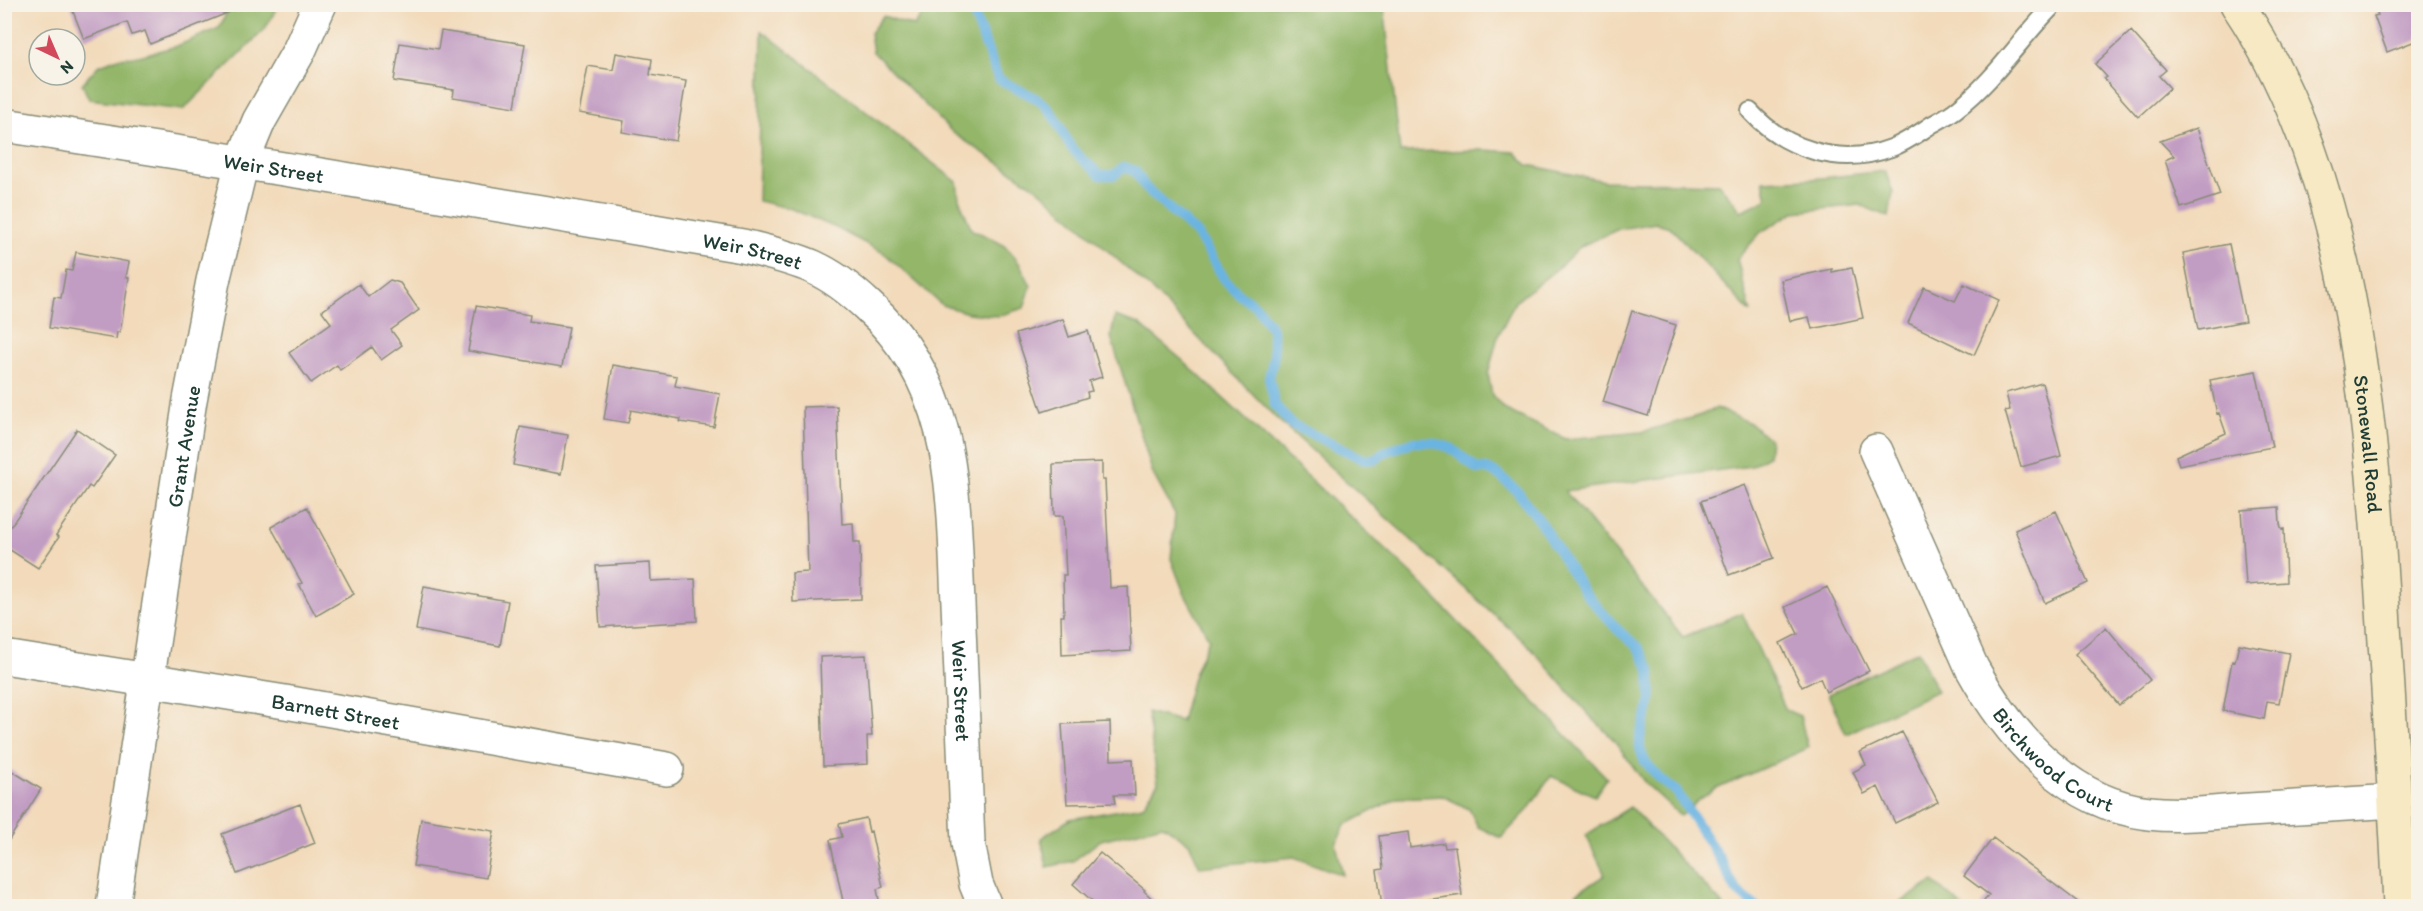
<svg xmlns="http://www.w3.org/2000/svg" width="2423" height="911" viewBox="0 0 2423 911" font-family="Itim,sans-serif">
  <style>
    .forest { fill: #93b669; stroke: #597a4e; stroke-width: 1.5 }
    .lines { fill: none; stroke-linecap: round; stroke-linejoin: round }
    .stream { stroke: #6ab4e2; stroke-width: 10 }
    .building { fill: #c19cc3 }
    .lane-casing { stroke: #888c77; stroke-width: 20 }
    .street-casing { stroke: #888c77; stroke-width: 36 }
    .secondary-casing { stroke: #888c77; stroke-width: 36 }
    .lane { stroke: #fff; stroke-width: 16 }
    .street { stroke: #fff; stroke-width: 33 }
    .secondary { stroke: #f6e9c3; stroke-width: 33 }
    .labels { text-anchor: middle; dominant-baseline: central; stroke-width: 4.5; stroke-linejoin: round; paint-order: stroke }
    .street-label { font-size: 21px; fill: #1f3d34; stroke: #f7f3e8 }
  </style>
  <rect width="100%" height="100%" fill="#f7f3e8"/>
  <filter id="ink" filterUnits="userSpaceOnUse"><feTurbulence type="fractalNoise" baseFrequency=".0167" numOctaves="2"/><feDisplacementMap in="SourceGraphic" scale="12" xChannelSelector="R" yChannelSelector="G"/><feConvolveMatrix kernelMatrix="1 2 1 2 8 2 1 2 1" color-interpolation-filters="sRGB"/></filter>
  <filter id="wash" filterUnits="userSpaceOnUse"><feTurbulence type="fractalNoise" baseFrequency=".008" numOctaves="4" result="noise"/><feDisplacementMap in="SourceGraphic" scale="24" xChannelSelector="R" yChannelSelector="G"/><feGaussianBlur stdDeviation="1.35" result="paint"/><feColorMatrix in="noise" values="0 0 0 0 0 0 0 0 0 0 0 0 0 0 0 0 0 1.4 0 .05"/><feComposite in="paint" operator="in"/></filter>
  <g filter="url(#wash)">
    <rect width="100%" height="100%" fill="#f2daba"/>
    <!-- forest -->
    <path class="forest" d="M930,4l454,1 16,147 84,-2 31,2 13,13 77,16 114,3 22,27 26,-12 -4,-18 49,-2 73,-8 8,21 -4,25 -29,-12 -66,7 -33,20 -24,27 14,54 -81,-86 -14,-4 -37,6 -38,17 -24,23 -42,33 -17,34 -10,38 4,21 12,14 62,30 76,-7 59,-17 16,-7 33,15 20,16 -2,17 -17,10 -186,25 118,146 59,-24 44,97 14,6 8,32 -94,42 -14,9 -19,17 -36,-33 -31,-43 -26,-26 -58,-67 -254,-229 -123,-127 -116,-103 -84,-55 -80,-81 -3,-19 13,-17 31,10z
      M224,5h55l-15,25 -81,80 -94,-11 -7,-15 16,-18 20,-8 21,-2 38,-10 42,-18 7,-14z
      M762,31l195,151 2,17 13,31c37,14 42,21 59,56l-7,22 -26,8 -30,-3 -26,-8 -58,-52 -48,-25 -44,-19 -34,-8z
      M1115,316l24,8 42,35 230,214 196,205 -12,18 -44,-20 -23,34 -27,28 -23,-11 -9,-18 -26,-13 -46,2 -52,27 -9,19 7,31 -49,-18 -94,10 -11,-24 -26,-18 -62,15 -28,21 -26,6 -6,-29 29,-19 73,-13 15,-23 -11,-71 34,9 13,-47 15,-35 -25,-46 -13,-34 4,-45 -22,-40 -23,-75 -19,-62z
      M1918,651l19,40 -91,43 -18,-40z
      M1630,807l94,99h-138l-10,-12 29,-19 -19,-40z
      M1933,882l29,24h-65l2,-3z"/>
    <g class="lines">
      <!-- stream -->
      <path class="stream" d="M970,4l28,74c15,11 34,15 48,28 11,12 16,26 24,40 7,10 21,20 30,29h14l10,-8 11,4 10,16 53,48 27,45 14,14 18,13 15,22 2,27 -5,22 6,27 16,19 74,36 11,-1 9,-7 27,-10h19l20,6 26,21h10l12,6 18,16 22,29 45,72 34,38 20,17 12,22 1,31 -11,37v11l4,12 17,20 15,11 43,67 17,32 19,16"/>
    </g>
    <g id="blocks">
      <!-- building -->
      <path class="building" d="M70,4h175v2l-95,38 -5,-13 -13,4 -5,-13 -43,17z
        M2374,4h44v36l-31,12 -13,-36 4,-1z
        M441,31l84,13 -10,63 -62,-10 1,-7 -60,-9 6,-38 38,6z
        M2131,31l35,39 -7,6 11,12 -32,29 -34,-38 3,-2 -12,-13z
        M616,53l36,6 -2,16 36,6 -10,60 -54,-9 2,-11 -45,-8 9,-47 25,4z
        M2197,128l23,67 -39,13 -16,-48 9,-4 -14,-15z
        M2229,244l16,77 -47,9 -15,-77z
        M76,252l53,10 -3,15 3,1 -9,54h-3l-1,7 -67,-11 5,-31 7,1 5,-28 6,1z
        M1852,268l11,50 -51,11 -3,-12 -19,4 -9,-41 51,-11v3z
        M390,280l10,3 19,27 -28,20 11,15 -21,15 -9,-13 -32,23 -3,-5 -26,18 -22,-30 42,-30 -9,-12 37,-27 9,13z
        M1964,284l35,16 -25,55 -66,-32 16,-36 31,14z
        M476,306l54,9 -1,6 40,6 -7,40 -94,-16z
        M1632,311l44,14 -28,91 -45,-14z
        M1063,319l6,18 19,-6 14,46 -13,4 3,10 -5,1 1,5 -46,15 -26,-78z
        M613,365l64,11 -2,10 45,8 -6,33 -34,-5 1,-3 -50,-9 -3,13 -24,-4z
        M2256,371l16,76 -93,18 -3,-9 50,-23 -7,-20 -2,1 -7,-34z
        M2042,383l19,73 -40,11 -16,-56 5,-1 -4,-17z
        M837,406l5,118 11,-1 1,19h6l1,57 -68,3 -1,-29 16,-1 -5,-165z
        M520,427l48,8 -7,39 -48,-9z
        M77,429l38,26 -23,33 -3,-2 -33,49 3,2 -21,31 -34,-22v-10z
        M1102,462v18h3l5,108 18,-1 3,64 -69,4 -1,-39h3l-1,-41h3l-3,-59h-9l-1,-52z
        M1745,485l29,73 -45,17 -28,-74z
        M307,507l47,87 -38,22 -17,-32 3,-1 -31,-56z
        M2279,507l1,17 2,6 2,-1 2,53 -40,3 -5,-75z
        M2056,511l32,72 -43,20 -30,-73z
        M650,563l1,18 44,-2 2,42 -97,6 -4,-61z
        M424,586l84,15 -8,45 -84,-16z
        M1827,587l42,84 -43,21 -6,-14 -18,9 -22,-44 18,-9 -13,-27z
        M2106,627l44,53 -31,25 -44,-51z
        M2239,644l50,9 -10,50 -12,-2 -3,18 -41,-8 9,-50 3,1z
        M866,655l6,81h-5l1,28 -45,2 -3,-109z
        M1110,722l1,38 22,-1 2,36h-21l1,8 -48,1 -5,-80z
        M1902,732l36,70 -43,21 -17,-36 -14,7 -11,-22 13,-7 -6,-13z
        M4,766l37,23 -37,59z
        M300,804l15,39 -78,31 -15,-40z
        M866,818l3,14 2,-1 12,56 -6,2 3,17h-36l-14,-66 12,-3 -3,-13z
        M421,819l73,12 -8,47 -73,-12z
        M1408,832l2,16 34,-5 1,5 10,-1 7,48 -80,11 -5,-36 6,-1 -4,-33z
        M1993,838l90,68h-103l9,-11 -25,-19z
        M1100,853l45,37 -1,1 16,15h-62l-25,-22z"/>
    </g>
  </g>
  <g filter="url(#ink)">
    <use href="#blocks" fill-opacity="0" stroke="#888c77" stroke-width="1.5"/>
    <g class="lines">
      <defs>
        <path id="lane" d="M1750,111c35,39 91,56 141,37 14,-5 28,-15 40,-23 9,-5 19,-10 27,-17 38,-29 63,-71 97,-104"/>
        <g id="street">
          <path id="s1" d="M4,125l299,47 440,74c24,6 47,11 70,21 20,9 39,24 55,39 89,80 85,187 90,297 4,80 7,160 10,240l8,41 9,22"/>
          <path id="s2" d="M1876,451l96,217c37,67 96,136 177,145 33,4 67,-1 100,-3 49,-3 98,-6 146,-9"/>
          <path id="s3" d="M4,657l281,45 382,67"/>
          <path id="s4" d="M113,906l77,-506 23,-119 29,-119 17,-41 40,-70 21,-47"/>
        </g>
        <g id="secondary">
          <path id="s5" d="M2237,4c115,171 133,404 146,605 6,99 13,198 17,297"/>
        </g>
      </defs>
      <!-- lane casing -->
      <use href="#lane" class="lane-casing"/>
      <!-- street casing -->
      <use href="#street" class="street-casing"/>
      <!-- secondary casing -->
      <use href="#secondary" class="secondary-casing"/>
      <!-- lane -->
      <use href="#lane" class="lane"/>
      <!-- street -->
      <use href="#street" class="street"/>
      <!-- secondary -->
      <use href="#secondary" class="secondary"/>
    </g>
  </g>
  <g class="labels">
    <!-- street labels -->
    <g class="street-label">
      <text stroke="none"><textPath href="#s1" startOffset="273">Weir Street</textPath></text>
      <text stroke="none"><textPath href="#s1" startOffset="759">Weir Street</textPath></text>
      <text stroke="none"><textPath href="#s5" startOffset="464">Stonewall Road</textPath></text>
      <text stroke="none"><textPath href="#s4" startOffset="465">Grant Avenue</textPath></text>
      <text stroke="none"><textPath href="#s1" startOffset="1298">Weir Street</textPath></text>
      <text stroke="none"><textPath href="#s3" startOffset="336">Barnett Street</textPath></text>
      <text stroke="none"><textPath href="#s2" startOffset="362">Birchwood Court</textPath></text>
    </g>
  </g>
  <!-- margin -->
  <rect width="2423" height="911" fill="none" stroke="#f7f3e8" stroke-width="24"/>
  <!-- north arrow -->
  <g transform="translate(57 57) rotate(136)"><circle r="28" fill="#f7f3e8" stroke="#a1aaa0" stroke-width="1.5"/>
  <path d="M0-4.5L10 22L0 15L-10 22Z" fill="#d1495b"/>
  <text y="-9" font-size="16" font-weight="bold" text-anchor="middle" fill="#1f3d34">N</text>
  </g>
</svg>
